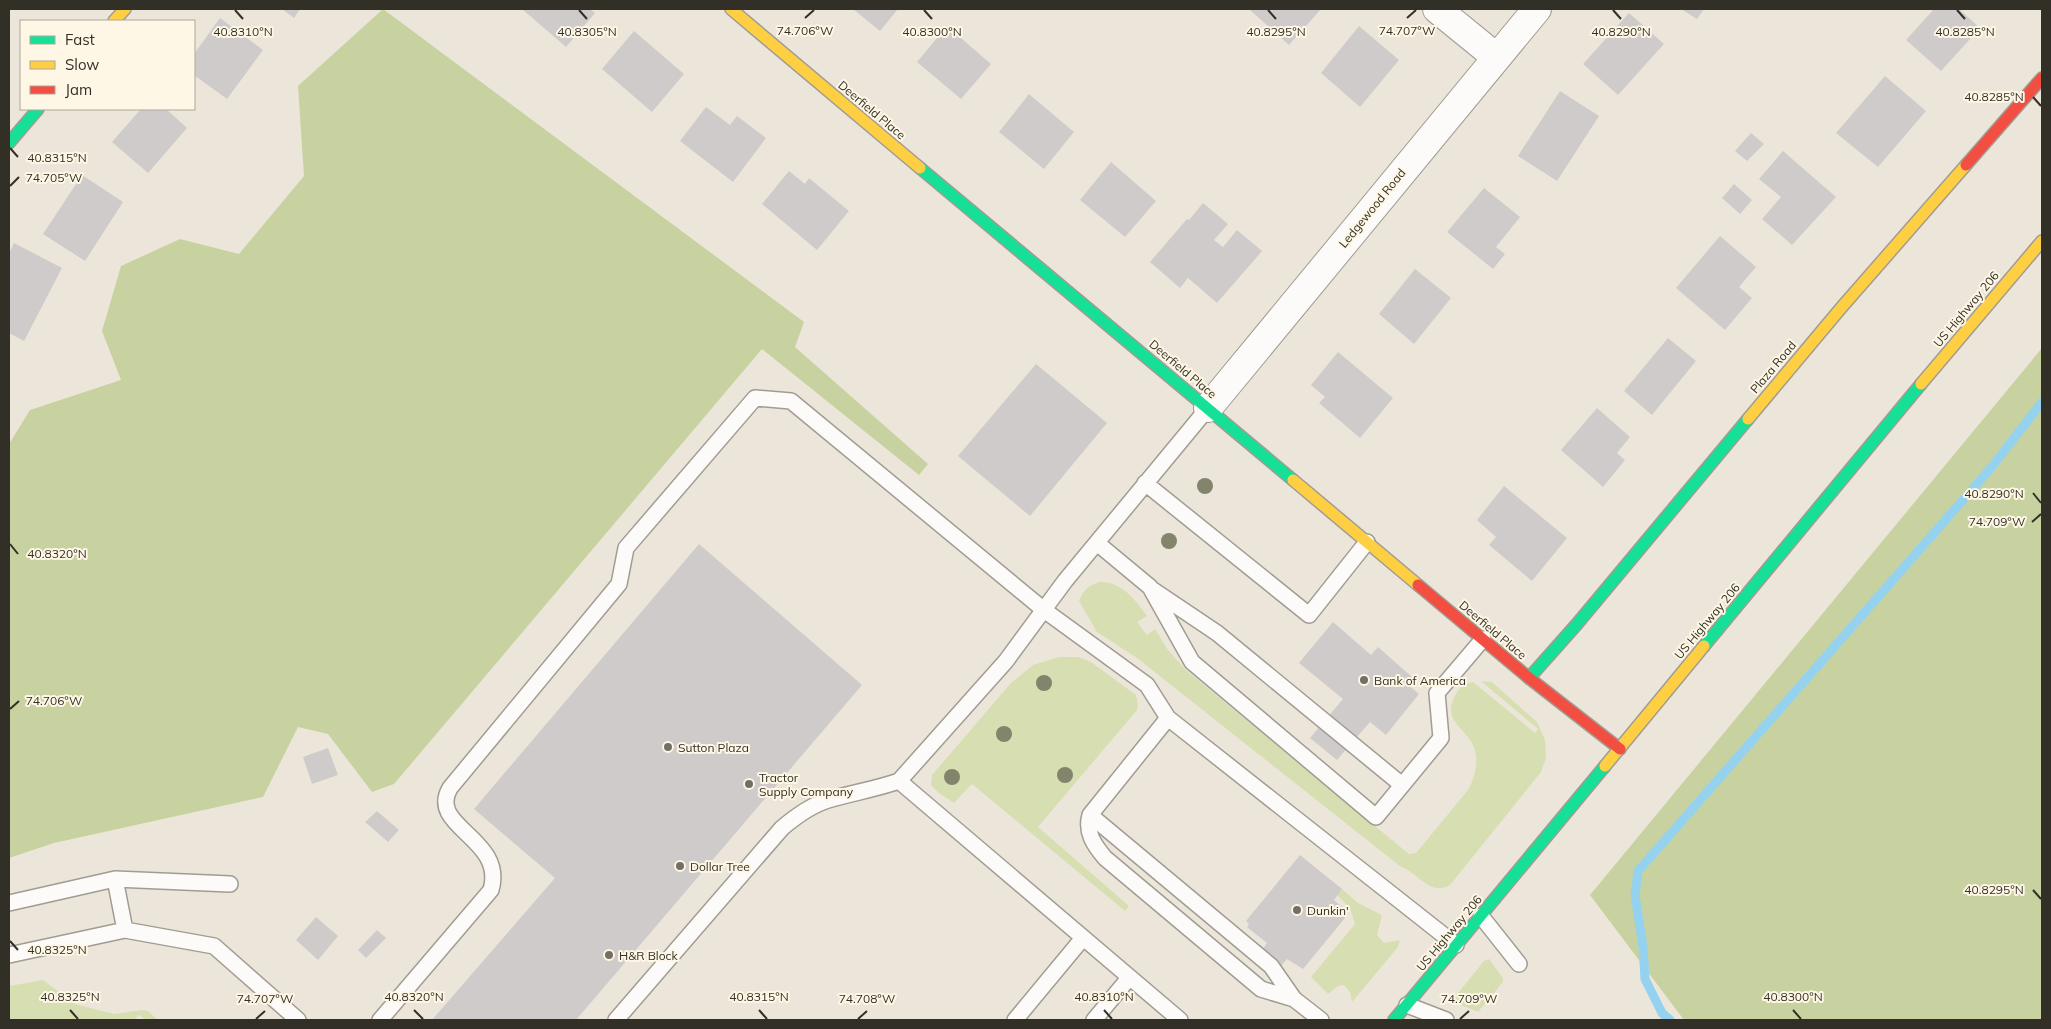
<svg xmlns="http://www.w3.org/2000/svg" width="2051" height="1029" viewBox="0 0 2051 1029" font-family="Mulish,sans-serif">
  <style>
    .green { fill: #d7dfb2 }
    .forest { fill: #c8d2a0 }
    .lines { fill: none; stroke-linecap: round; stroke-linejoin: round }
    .stream { stroke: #94d2ef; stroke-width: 9 }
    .building { fill: #cecbca }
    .lane-casing { stroke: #a19c93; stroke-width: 18 }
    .street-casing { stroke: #a19c93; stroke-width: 30 }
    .fast-casing { stroke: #a19c93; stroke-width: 14 }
    .slow-casing { stroke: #a19c93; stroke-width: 14 }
    .jam-casing { stroke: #a19c93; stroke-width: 14 }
    .lane { stroke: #fcfbf9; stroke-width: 15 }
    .street { stroke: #fcfbf9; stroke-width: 28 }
    .fast { stroke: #16e098; stroke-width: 11 }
    .slow { stroke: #ffcf43; stroke-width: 11 }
    .jam { stroke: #f24e42; stroke-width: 11 }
    .tree { fill: #82846b }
    .ticks { fill: none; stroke: #322f26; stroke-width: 2 }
    .poi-dot { fill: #736f65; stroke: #fff7e5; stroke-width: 2 }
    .labels { text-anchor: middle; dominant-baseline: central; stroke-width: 4; stroke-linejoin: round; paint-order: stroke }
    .street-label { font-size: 12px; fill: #322f26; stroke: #fff7e5 }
    .poi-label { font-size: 12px; fill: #322f26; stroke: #fff7e5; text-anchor: start }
    .ticks-label { font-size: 12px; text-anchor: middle; fill: #322f26; stroke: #fff7e5; stroke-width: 4; stroke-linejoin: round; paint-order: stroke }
  </style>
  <rect width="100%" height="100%" fill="#ece6da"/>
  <!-- green -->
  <path class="green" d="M1099,582c22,-1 36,17 48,34l-10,6 10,13 8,-6 13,21 19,21 222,183 7,-1 52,-63c7,-12 11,-29 6,-43 -7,-18 -33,-27 -19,-51 4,-8 8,-12 18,-14l62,51 3,-4 -57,-48 11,1 45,40 8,18 1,18 -5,14 -91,113c-20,12 -31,-12 -49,-18l-264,-209 -40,-26 -18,-31c4,-11 9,-15 20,-19z
    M1059,657h20l12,5 45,33 2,10 -1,5 -99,117 91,79 -4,5 -153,-127 -18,19 -15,-10 -8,-8 1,-10 79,-92 22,-18z
    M1342,889l16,14 24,12 -5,20 7,8 16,-3 -2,7 -46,55 -2,-10 -6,-7 -6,1 -10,8 -17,-17 44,-53 -5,-16 -13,-13z
    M1489,959l14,19v4l-25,30 -24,-10v-4l30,-37z
    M43,980l32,24 39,10 28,-4 6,1 10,9h-13l-6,-5 -5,5h-125v-34z"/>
  <!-- forest -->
  <path class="forest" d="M383,9l421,313 -9,25 133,117 -9,11 -157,-126 -368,435 -22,8 -44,-58 -30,-7 -35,70 -209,46 -45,15v-414l21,-34 91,-30 -19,-49 19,-65 59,-27 59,15 65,-78 -6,-90z
    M2042,348v672h-358l-94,-125z"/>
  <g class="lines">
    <!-- stream -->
    <path class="stream" d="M1670,1020l-8,-7 -17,-34 -2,-32 -8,-52 3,-24 352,-402 52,-67"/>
  </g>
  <!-- building -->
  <path class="building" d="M282,9h18l-6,9z
    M522,9h68l5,4 -29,34z
    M853,9h45l-18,22z
    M1249,9h72l-32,36z
    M1681,9h23l-7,10z
    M1934,9h25l21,19 -39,43 -35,-31z
    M1629,13l35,31 -46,51 -35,-31z
    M220,18l43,32 -36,49 -33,-24v-21z
    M947,26l44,38 -30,35 -44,-37z
    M1359,26l40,34 -39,47 -39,-34z
    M634,31l50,43 -32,38 -50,-43z
    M1885,76l41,35 -48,56 -42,-34z
    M1560,91l39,25 -42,65 -39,-25z
    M1029,94l45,38 -30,37 -45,-37z
    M706,107l24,18 7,-9 29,22 -33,44 -53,-41z
    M141,109h25l21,19 -39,45 -36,-31z
    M1751,133l13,11 -17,17 -12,-10z
    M1783,151l53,46 -44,48 -30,-26 19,-22 -22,-18z
    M1111,162l45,39 -31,36 -45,-37z
    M789,171l16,13 4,-6 40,33 -32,39 -55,-46z
    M82,175l41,27 -38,59 -42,-27z
    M1734,184l18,16 -12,14 -18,-16z
    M1484,188l36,29 -24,30 9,7 -12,15 -46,-37z
    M1203,203l25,21 -14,16 9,7 14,-17 25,21 -45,52 -29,-25 -8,10 -30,-26 37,-43 2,1z
    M1720,236l36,31 -17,20 13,11 -27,32 -49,-42z
    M14,243l48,25 -38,73 -15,-8v-80z
    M1415,269l36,29 -37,46 -35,-30z
    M1668,338l28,23 -44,54 -28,-24z
    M1338,352l55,46 -33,40 -41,-35 6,-6 -14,-12z
    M1036,364l71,59 -77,93 -72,-60z
    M1597,408l33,29 -13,16 8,7 -22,27 -42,-37z
    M1504,486l63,52 -35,43 -43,-36 7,-8 -19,-17z
    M699,544l163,141 -286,335h-144l123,-142 -81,-69z
    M1333,622l38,33 7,-8 34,30 -6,6 13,11 -33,41 -16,-13 -33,38 -27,-22 33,-39 -44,-36z
    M328,748l10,27 -26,9 -9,-27z
    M377,811l22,19 -11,12 -23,-20z
    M1300,855l42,34 -8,11 8,7 -4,6 7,5 -42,51 -16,-10 -6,7 -19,-16 5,-7 -20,-16 2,-3 -3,-3z
    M316,917l22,19 -20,24 -22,-20z
    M377,930l9,8 -20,20 -8,-8z"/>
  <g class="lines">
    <defs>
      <path id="lane" d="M1145,483l164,132 58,-73
        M1097,543l53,44 42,75 184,155 65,-79 -4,-45 46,-54
        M1153,590l64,43 185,152
        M899,781l281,239
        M1090,815l181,151 23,33
        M115,879l10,51
        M9,903l106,-24 115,5
        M1481,916l38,48
        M9,955l116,-25 89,16 84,74
        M1407,1005l39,15
        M380,1020l111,-130c15,-52 -64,-63 -41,-102l169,-204 7,-36 129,-150 36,3 253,209 103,75 21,33
        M616,1020l166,-192c13,-11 30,-23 46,-28 24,-7 48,-11 71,-19l107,-120 59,-80 143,-173
        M1015,1020l68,-82
        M1094,1020l35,-42
        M1321,1020l-27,-21 -33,-10 -156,-131c-11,-13 -20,-26 -15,-43l78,-97 288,227"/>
      <path id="street" d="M1437,9l59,48
        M1208,408l329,-399"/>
      <path id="fast" d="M9,143l29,-34
        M920,168l373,312
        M1704,646l217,-262
        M1529,678l48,-54 171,-205
        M1394,1020l211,-254"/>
      <path id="slow" d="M731,9l189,159
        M114,21l11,-12
        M1921,384l121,-143
        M1748,419l93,-111 125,-143
        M1293,480l125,105
        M1605,766l99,-120"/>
      <path id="jam" d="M1966,165l76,-87
        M1418,585l111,93 91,71"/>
    </defs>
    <!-- lane casing -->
    <use href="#lane" class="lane-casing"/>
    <!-- street casing -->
    <use href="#street" class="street-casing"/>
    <!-- fast casing -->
    <use href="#fast" class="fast-casing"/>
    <!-- slow casing -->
    <use href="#slow" class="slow-casing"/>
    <!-- jam casing -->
    <use href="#jam" class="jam-casing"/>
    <!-- lane -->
    <use href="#lane" class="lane"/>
    <!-- street -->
    <use href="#street" class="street"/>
    <!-- fast -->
    <use href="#fast" class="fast"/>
    <!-- slow -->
    <use href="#slow" class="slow"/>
    <!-- jam -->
    <use href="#jam" class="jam"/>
  </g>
  <!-- trees -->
  <g class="tree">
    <circle cx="1205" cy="486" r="8"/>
    <circle cx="1169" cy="541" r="8"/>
    <circle cx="1044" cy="683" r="8"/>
    <circle cx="1004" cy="734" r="8"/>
    <circle cx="1065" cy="775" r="8"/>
    <circle cx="952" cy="777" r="8"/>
  </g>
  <!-- ticks -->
  <path class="ticks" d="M235,10l8,9M579,10l8,9M924,10l8,9M1268,10l8,9M1613,10l8,9M1957,10l8,9M805,18l9,-8M1407,18l9,-8M2033,97l8,9M10,148l8,9M10,186l9,-9M2033,493l8,10M2032,522l9,-8M10,544l8,10M10,709l9,-8M2033,890l8,9M10,941l8,9M70,1010l8,9M414,1010l9,9M759,1010l8,9M1104,1010l8,9M1793,1010l8,9M256,1019l9,-8M858,1019l9,-8M1460,1019l9,-8"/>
  <!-- markers -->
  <g class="poi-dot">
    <circle cx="1364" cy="680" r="5"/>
    <circle cx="668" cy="747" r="5"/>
    <circle cx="749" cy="784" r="5"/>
    <circle cx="680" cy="866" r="5"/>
    <circle cx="1297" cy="910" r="5"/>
    <circle cx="609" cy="955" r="5"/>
  </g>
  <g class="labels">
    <!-- street labels -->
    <g class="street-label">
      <text transform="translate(872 110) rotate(40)">Deerfield Place</text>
      <text transform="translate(1372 208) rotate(-51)">Ledgewood Road</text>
      <text transform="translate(1966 309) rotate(-50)">US Highway 206</text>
      <text transform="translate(1773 367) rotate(-50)">Plaza Road</text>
      <text transform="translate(1183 369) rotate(40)">Deerfield Place</text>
      <text transform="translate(1707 621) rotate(-50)">US Highway 206</text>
      <text transform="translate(1493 630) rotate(40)">Deerfield Place</text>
      <text transform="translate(1449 933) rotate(-50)">US Highway 206</text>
    </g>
    <!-- poi labels -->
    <g class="poi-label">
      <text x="1374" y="680">Bank of America</text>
      <text x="678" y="747">Sutton Plaza</text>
      <text x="759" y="777">Tractor<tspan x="759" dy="14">Supply Company</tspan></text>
      <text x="690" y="866">Dollar Tree</text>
      <text x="1307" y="910">Dunkin'</text>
      <text x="619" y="955">H&amp;R Block</text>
    </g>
  </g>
  <g class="ticks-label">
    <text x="805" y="35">74.706°W</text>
    <text x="1407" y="35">74.707°W</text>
    <text x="243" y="36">40.8310°N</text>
    <text x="932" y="36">40.8300°N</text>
    <text x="1276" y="36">40.8295°N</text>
    <text x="1621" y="36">40.8290°N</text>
    <text x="587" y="36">40.8305°N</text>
    <text x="1965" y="36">40.8285°N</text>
    <text x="1994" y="101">40.8285°N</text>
    <text x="57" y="162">40.8315°N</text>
    <text x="54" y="182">74.705°W</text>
    <text x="1994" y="498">40.8290°N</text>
    <text x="1997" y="526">74.709°W</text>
    <text x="57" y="558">40.8320°N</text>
    <text x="54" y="705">74.706°W</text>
    <text x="1994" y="894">40.8295°N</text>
    <text x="57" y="954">40.8325°N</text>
    <text x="70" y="1001">40.8325°N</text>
    <text x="414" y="1001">40.8320°N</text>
    <text x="759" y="1001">40.8315°N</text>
    <text x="1104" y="1001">40.8310°N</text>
    <text x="1793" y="1001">40.8300°N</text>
    <text x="265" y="1003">74.707°W</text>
    <text x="867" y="1003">74.708°W</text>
    <text x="1469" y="1003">74.709°W</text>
  </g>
  <!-- border -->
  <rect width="2051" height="1029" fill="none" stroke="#322f26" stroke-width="20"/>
  <!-- legend -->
  <rect x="20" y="20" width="175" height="90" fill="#fff7e5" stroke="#ada799"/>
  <rect x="30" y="36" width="25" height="8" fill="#16e098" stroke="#ada799"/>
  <text x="65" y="45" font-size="15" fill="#322f26">Fast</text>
  <rect x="30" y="61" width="25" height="8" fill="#ffcf43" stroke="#ada799"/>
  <text x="65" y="70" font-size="15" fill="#322f26">Slow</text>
  <rect x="30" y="86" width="25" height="8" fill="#f24e42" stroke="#ada799"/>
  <text x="65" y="95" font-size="15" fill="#322f26">Jam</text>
</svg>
